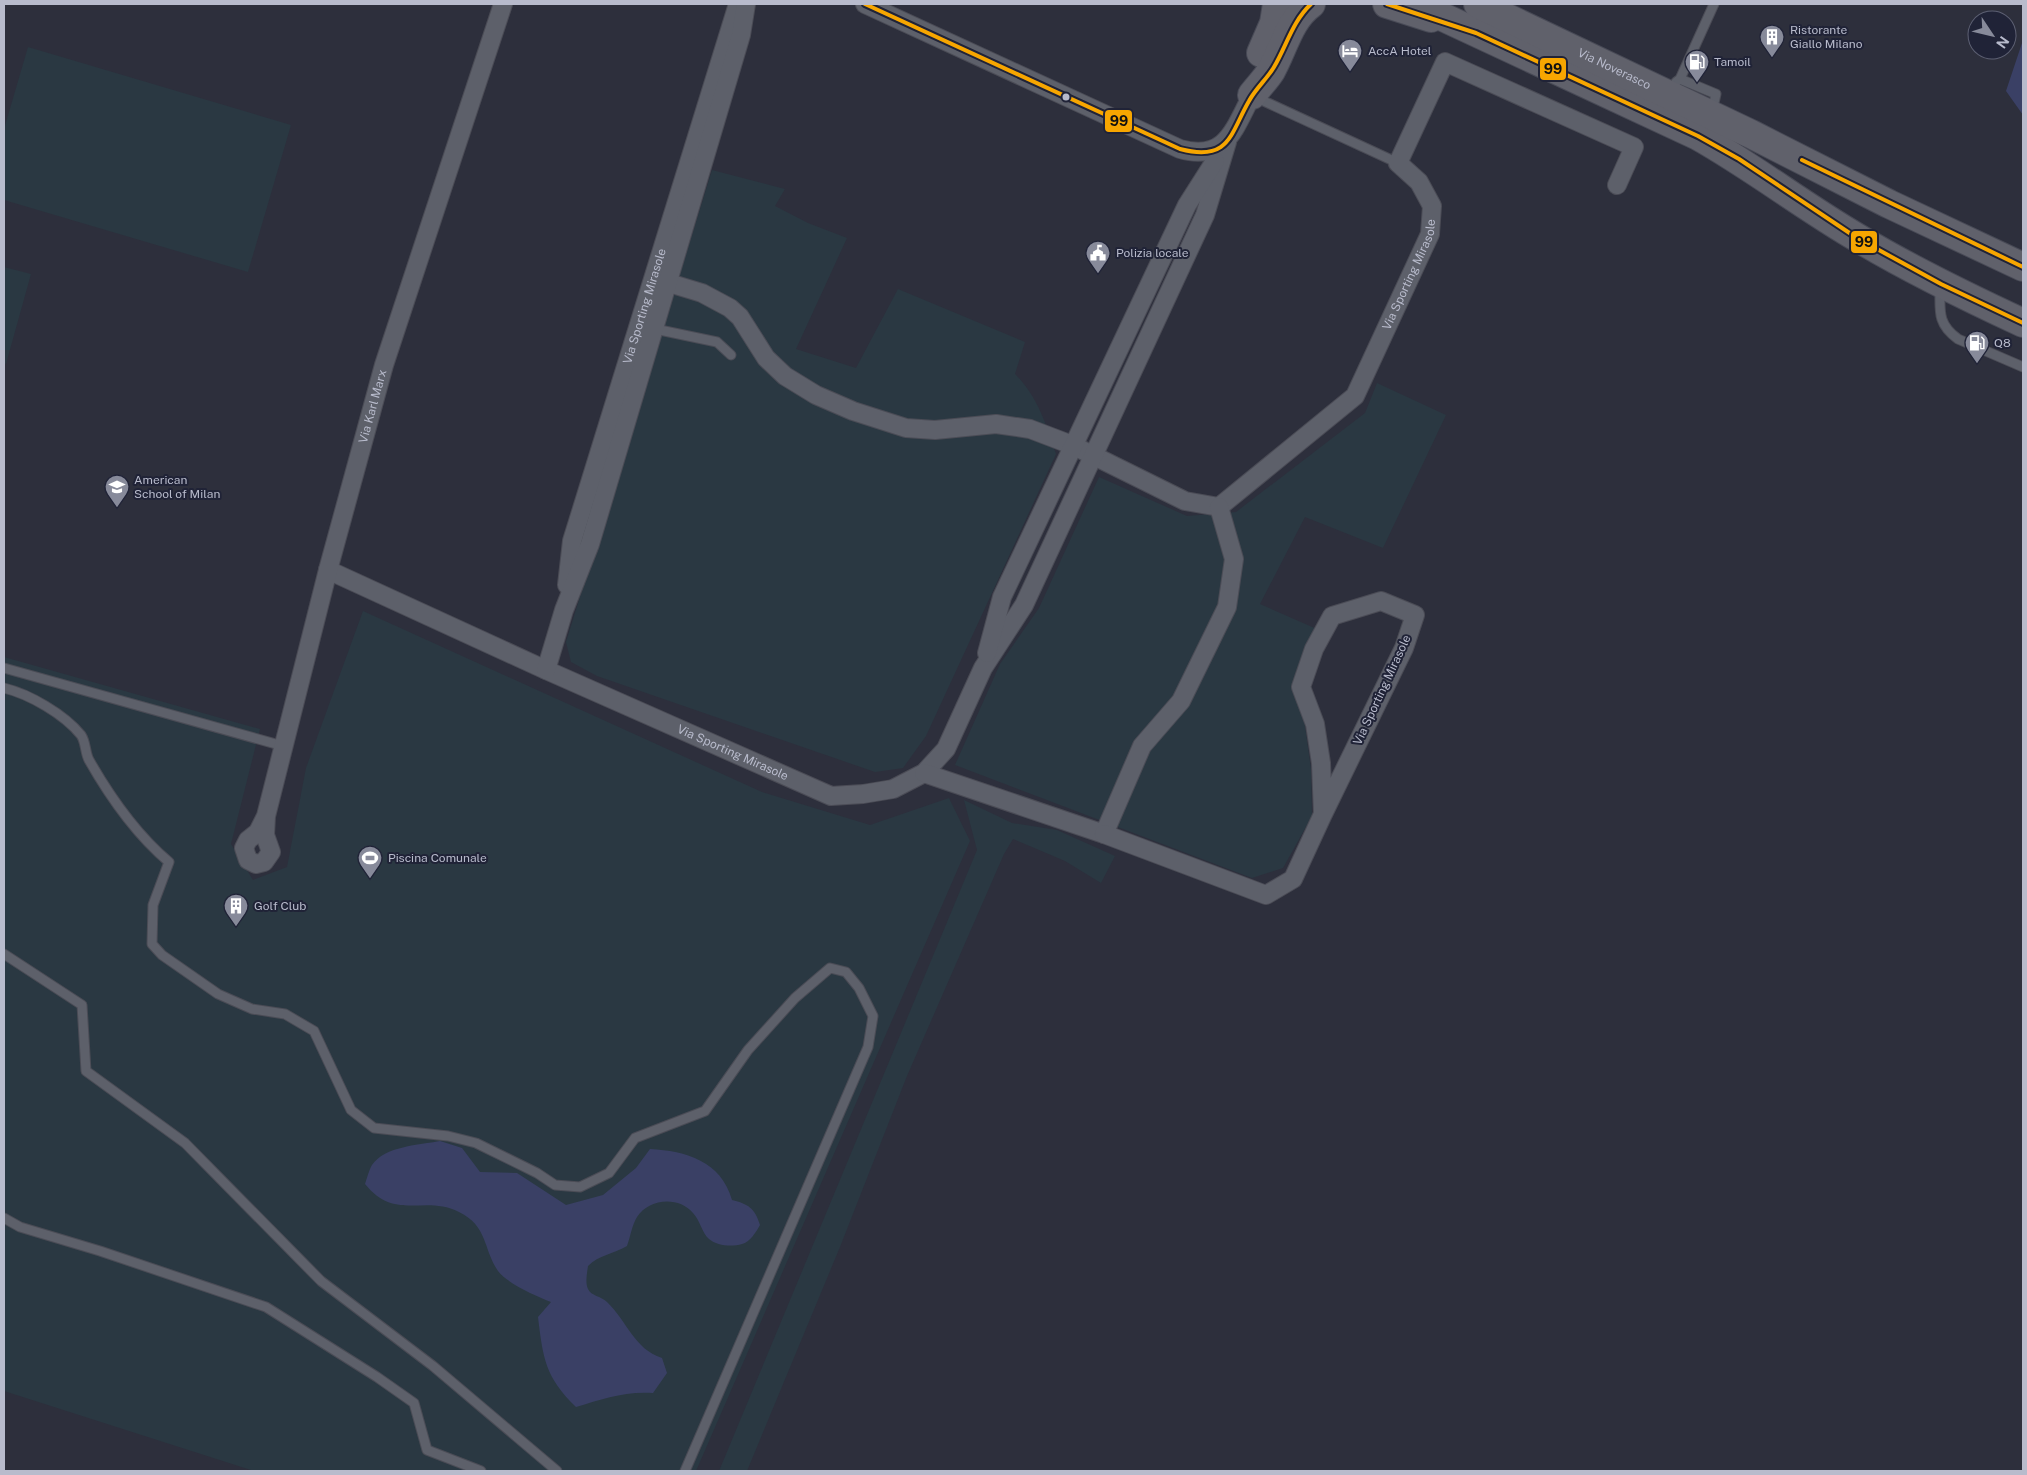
<svg xmlns="http://www.w3.org/2000/svg" width="2027" height="1475" viewBox="0 0 2027 1475" font-family="'Public Sans',sans-serif">
  <style>
    .green { fill: #2a3842 }
    .water { fill: #3a4065 }
    .lines { fill: none; stroke-linecap: round; stroke-linejoin: round }
    .service-casing { stroke: #4b4c56; stroke-width: 11 }
    .minor-casing { stroke: #4b4c56; stroke-width: 20 }
    .primary-casing { stroke: #484a56; stroke-width: 30 }
    .service { stroke: #5d606a; stroke-width: 9 }
    .minor { stroke: #5d606a; stroke-width: 18 }
    .primary { stroke: #60616b; stroke-width: 28 }
    .bus-1-casing { stroke: #202337; stroke-width: 8 }
    .bus-1 { stroke: #f7a600; stroke-width: 4 }
    .bus-dot { fill: #b8bbcc; stroke: #202337; stroke-width: 2 }
    .labels { text-anchor: middle; dominant-baseline: central; stroke-width: 4; stroke-linejoin: round; paint-order: stroke }
    .poi-label { font-size: 12px; fill: #b8bbcc; stroke: #202337; text-anchor: start }
    .street-label { font-size: 12px; fill: #b8bbcc; stroke: #202337 }
    .line-badge { stroke: #202337; stroke-width: 2 }
    .pale-badge-label { font-size: 14px; text-anchor: middle; font-weight: bold; fill: #111 }
  </style>
  <rect width="100%" height="100%" fill="#2d2f3c"/>
  <!-- green -->
  <path class="green" d="M28,47l263,78 -43,147 -244,-72v-71z
    M712,170l73,19 -10,17 33,17 39,15 -51,111 60,19 42,-79 127,53 -10,32c23,23 31,50 41,80l-130,282 -23,32 -28,4 -278,-96 -26,-14 -5,-20z
    M4,267l27,7 -25,90 -2,-1z
    M1377,383l69,32 -63,133 -78,-31 -45,87 59,26 -21,45 13,94 1,47 -29,52 -31,10 -297,-113 45,-101 39,-56 60,-131 88,39 49,-4 129,-99z
    M363,611l399,181 108,33 79,-27 21,43 -274,630h-442l-250,-80v-734l256,72 -29,115 22,36 34,-13 19,-99z
    M964,800l48,23 45,7 58,26 -14,27 -36,-22 -52,-22 -9,15 -97,222 -67,171 -93,224h-28l258,-621z"/>
  <!-- water -->
  <path class="water" d="M2023,40v75l-17,-24z
    M440,1141l22,7 18,24 37,1 49,32 37,-10 33,-27 14,-19c36,2 71,12 82,51 16,4 23,8 28,25 -4,7 -10,17 -18,19 -10,3 -25,2 -33,-5 -7,-6 -9,-19 -16,-26 -14,-17 -44,-15 -56,4 -5,8 -7,21 -10,29 -14,8 -28,9 -39,20 -1,7 -3,17 0,23 3,7 13,7 19,13 20,19 27,47 55,56l5,15 -14,20c-28,-2 -51,6 -77,14 -31,-30 -33,-49 -38,-90l13,-15c-15,-6 -43,-18 -53,-31 -15,-22 -10,-45 -39,-59 -35,-18 -63,10 -94,-28 2,-6 4,-14 7,-19 13,-19 47,-20 68,-24z"/>
  <g class="lines">
    <defs>
      <path id="service" d="M1680,79l34,-75
        M1676,82l4,-3 36,15 -4,18
        M1255,97l143,66
        M1940,287c0,24 -3,37 18,52l65,28
        M655,329l62,13 14,13
        M4,668l279,78
        M4,688c25,6 60,26 77,47 5,7 4,18 8,25 21,37 48,75 80,102l-16,43 -1,39 10,11 56,39 34,15 33,5 29,17 37,79 23,18 74,8 28,7 61,30 18,12 25,2 29,-14 26,-35 70,-27 43,-61 47,-52 35,-30 16,4 13,16 14,28 -5,31 -183,424
        M4,954l78,51 4,66 99,72 136,138 112,85 124,105
        M4,1218l16,9 80,24 166,56 111,70 37,26 13,47 54,21"/>
      <g id="minor">
        <path d="M865,4l315,145c46,13 54,-20 72,-54"/>
        <path id="s1" d="M669,283l33,10 28,15 10,9 26,41 19,18 31,19 37,16 53,17 29,2 61,-6 34,5 42,16 113,56 34,6 136,-111 75,-162 2,-28 -13,-24 -21,-19 47,-101 189,85 -17,38"/>
        <path id="s2" d="M328,570l218,100 285,126 32,-2 30,-5 31,-16 22,-24 37,-81 41,-63 181,-390 22,-73"/>
        <path id="s3" d="M567,585l5,-44 166,-537"/>
        <path d="M987,653l15,-56 185,-392 28,-44"/>
        <path d="M546,670l18,-60 26,-66 151,-509 5,-31"/>
        <path d="M924,773l180,61 38,-88 39,-45 46,-94 7,-48 -15,-52"/>
        <path id="s4" d="M266,816l-1,19 6,17 -7,10 -8,2 -8,-4 -4,-12 4,-8 10,-8 8,-16 62,-246 56,-205 119,-361"/>
        <path d="M1104,834l162,61 27,-16 30,-65 -2,-51 -6,-39 -14,-37 13,-38 18,-33 49,-15 34,14 -11,33 -81,166"/>
      </g>
      <g id="primary">
        <path d="M1387,4l44,14"/>
        <path d="M1415,4l283,132c55,31 105,70 160,102 53,32 109,59 165,85"/>
        <path id="s5" d="M1478,4l273,130 138,70 134,63"/>
        <path d="M1261,53l13,-30 3,-19"/>
        <path d="M1252,95c6,-8 14,-16 19,-24 13,-23 18,-51 40,-67"/>
      </g>
    </defs>
    <!-- service casing -->
    <use href="#service" class="service-casing"/>
    <!-- minor casing -->
    <use href="#minor" class="minor-casing"/>
    <!-- primary casing -->
    <use href="#primary" class="primary-casing"/>
    <!-- service -->
    <use href="#service" class="service"/>
    <!-- minor -->
    <use href="#minor" class="minor"/>
    <!-- primary -->
    <use href="#primary" class="primary"/>
    <defs>
      <path id="bus-1" d="M865,4l315,145c50,13 50,-15 69,-48 7,-13 18,-22 25,-34 13,-22 18,-45 37,-63
        M1387,4l89,29 222,103 41,23 118,79 84,46 82,39
        M1802,160l221,107"/>
    </defs>
    <!-- bus-1 casing -->
    <use href="#bus-1" class="bus-1-casing"/>
    <!-- bus-1 -->
    <use href="#bus-1" class="bus-1"/>
  </g>
  <!-- icons -->
  <defs>
    <symbol id="building-pin" viewBox="-11 -11 22 30"><path d="M0 17L-7.5 6A9.5 9.5 0 1 1 7.5 6Z" fill="#878a9a" stroke="#202337"/><path d="M-4-6H4V6H1V3H-1V6H-4ZM-2.5-4.3h1.7v1.8h-1.7ZM.8-4.3h1.7v1.8H.8ZM-2.5-1h1.7V.8h-1.7ZM.8-1h1.7V.8H.8Z" fill="#fff"/></symbol>
    <symbol id="hotel-pin" viewBox="-11 -11 22 30"><path d="M0 17L-7.5 6A9.5 9.5 0 1 1 7.5 6Z" fill="#878a9a" stroke="#202337"/><path d="M-6-4.5h1.5V1H6V5H4.5V3h-9V5H-6ZM-4 0a1.8 1.8 0 1 1 3.6 0ZM.5 0V-2.5h3Q6-2.5 6 0Z" fill="#fff"/></symbol>
    <symbol id="fuel-pin" viewBox="-11 -11 22 30"><path d="M0 17L-7.5 6A9.5 9.5 0 1 1 7.5 6Z" fill="#878a9a" stroke="#202337"/><path d="M-5.5-6h7V0h2V4h1.3V-2.5L3-4.5l.8-.8L6-3V5H2.5V1h-1V6h-7ZM-4.2-4.7v3.2H.2V-4.7Z" fill="#fff"/></symbol>
    <symbol id="civic-pin" viewBox="-11 -11 22 30"><path d="M0 17L-7.5 6A9.5 9.5 0 1 1 7.5 6Z" fill="#878a9a" stroke="#202337"/><path d="M-.6-6.5H3V-4.5H.6V-3L4-1V1h2V6H-6V1h2V-1L-.6-3ZM-1.2 2.5V6h2.4V2.5Z" fill="#fff"/></symbol>
    <symbol id="school-pin" viewBox="-11 -11 22 30"><path d="M0 17L-7.5 6A9.5 9.5 0 1 1 7.5 6Z" fill="#878a9a" stroke="#202337"/><path d="M0-5L7-2L0 1L-7-2ZM-4 1L0 2.5L4 1V4Q0 6-4 4Z" fill="#fff"/></symbol>
    <symbol id="stadium-pin" viewBox="-11 -11 22 30"><path d="M0 17L-7.5 6A9.5 9.5 0 1 1 7.5 6Z" fill="#878a9a" stroke="#202337"/><path d="M0-5a6.5 5 0 1 0 0 10a6.5 5 0 1 0 0-10ZM-3.5-1.8h7v3.6h-7Z" fill="#fff"/></symbol>
  </defs>
  <g fill-rule="evenodd">
    <use href="#building-pin" x="1758" y="23" width="28" height="38"/>
    <use href="#hotel-pin" x="1336" y="37" width="28" height="38"/>
    <use href="#fuel-pin" x="1683" y="48" width="28" height="38"/>
    <use href="#civic-pin" x="1084" y="239" width="28" height="38"/>
    <use href="#fuel-pin" x="1963" y="329" width="28" height="38"/>
    <use href="#school-pin" x="103" y="473" width="28" height="38"/>
    <use href="#stadium-pin" x="356" y="844" width="28" height="38"/>
    <use href="#building-pin" x="222" y="892" width="28" height="38"/>
  </g>
  <!-- markers -->
  <circle class="bus-dot" cx="1066" cy="97" r="4.5"/>
  <g class="labels">
    <!-- poi labels -->
    <g class="poi-label">
      <text x="1790" y="30">Ristorante<tspan x="1790" dy="14">Giallo Milano</tspan></text>
      <text x="1368" y="51">AccA Hotel</text>
      <text x="1714" y="62">Tamoil</text>
      <text x="1116" y="253">Polizia locale</text>
      <text x="1994" y="343">Q8</text>
      <text x="134" y="480">American<tspan x="134" dy="14">School of Milan</tspan></text>
      <text x="388" y="858">Piscina Comunale</text>
      <text x="254" y="906">Golf Club</text>
    </g>
    <!-- street labels -->
    <g class="street-label">
      <text stroke="none"><textPath href="#s5" startOffset="151">Via Noverasco</textPath></text>
      <text stroke="none"><textPath href="#s1" startOffset="926">Via Sporting Mirasole</textPath></text>
      <text stroke="none"><textPath href="#s3" startOffset="290">Via Sporting Mirasole</textPath></text>
      <text stroke="none"><textPath href="#s4" startOffset="542">Via Karl Marx</textPath></text>
      <text transform="translate(1382 690) rotate(-65)">Via Sporting Mirasole</text>
      <text stroke="none"><textPath href="#s2" startOffset="444">Via Sporting Mirasole</textPath></text>
    </g>
  </g>
  <g class="line-badge">
    <rect x="1539" y="57" width="28" height="24" rx="5" fill="#f7a600"/>
    <rect x="1104" y="109" width="29" height="24" rx="5" fill="#f7a600"/>
    <rect x="1850" y="230" width="28" height="24" rx="5" fill="#f7a600"/>
  </g>
  <g class="pale-badge-label">
    <text x="1553" y="74">99</text>
    <text x="1119" y="126">99</text>
    <text x="1864" y="247">99</text>
  </g>
  <!-- border -->
  <rect width="2027" height="1475" fill="none" stroke="#b8bbcc" stroke-width="10"/>
  <!-- north arrow -->
  <g transform="translate(1992 35) rotate(125)"><circle r="24" fill="#202337" stroke="#5d6073"/>
  <path d="M0-4L9 19L0 12L-9 19Z" fill="#878a9a"/>
  <text y="-8" font-size="14" font-weight="bold" text-anchor="middle" fill="#b8bbcc">N</text>
  </g>
</svg>
